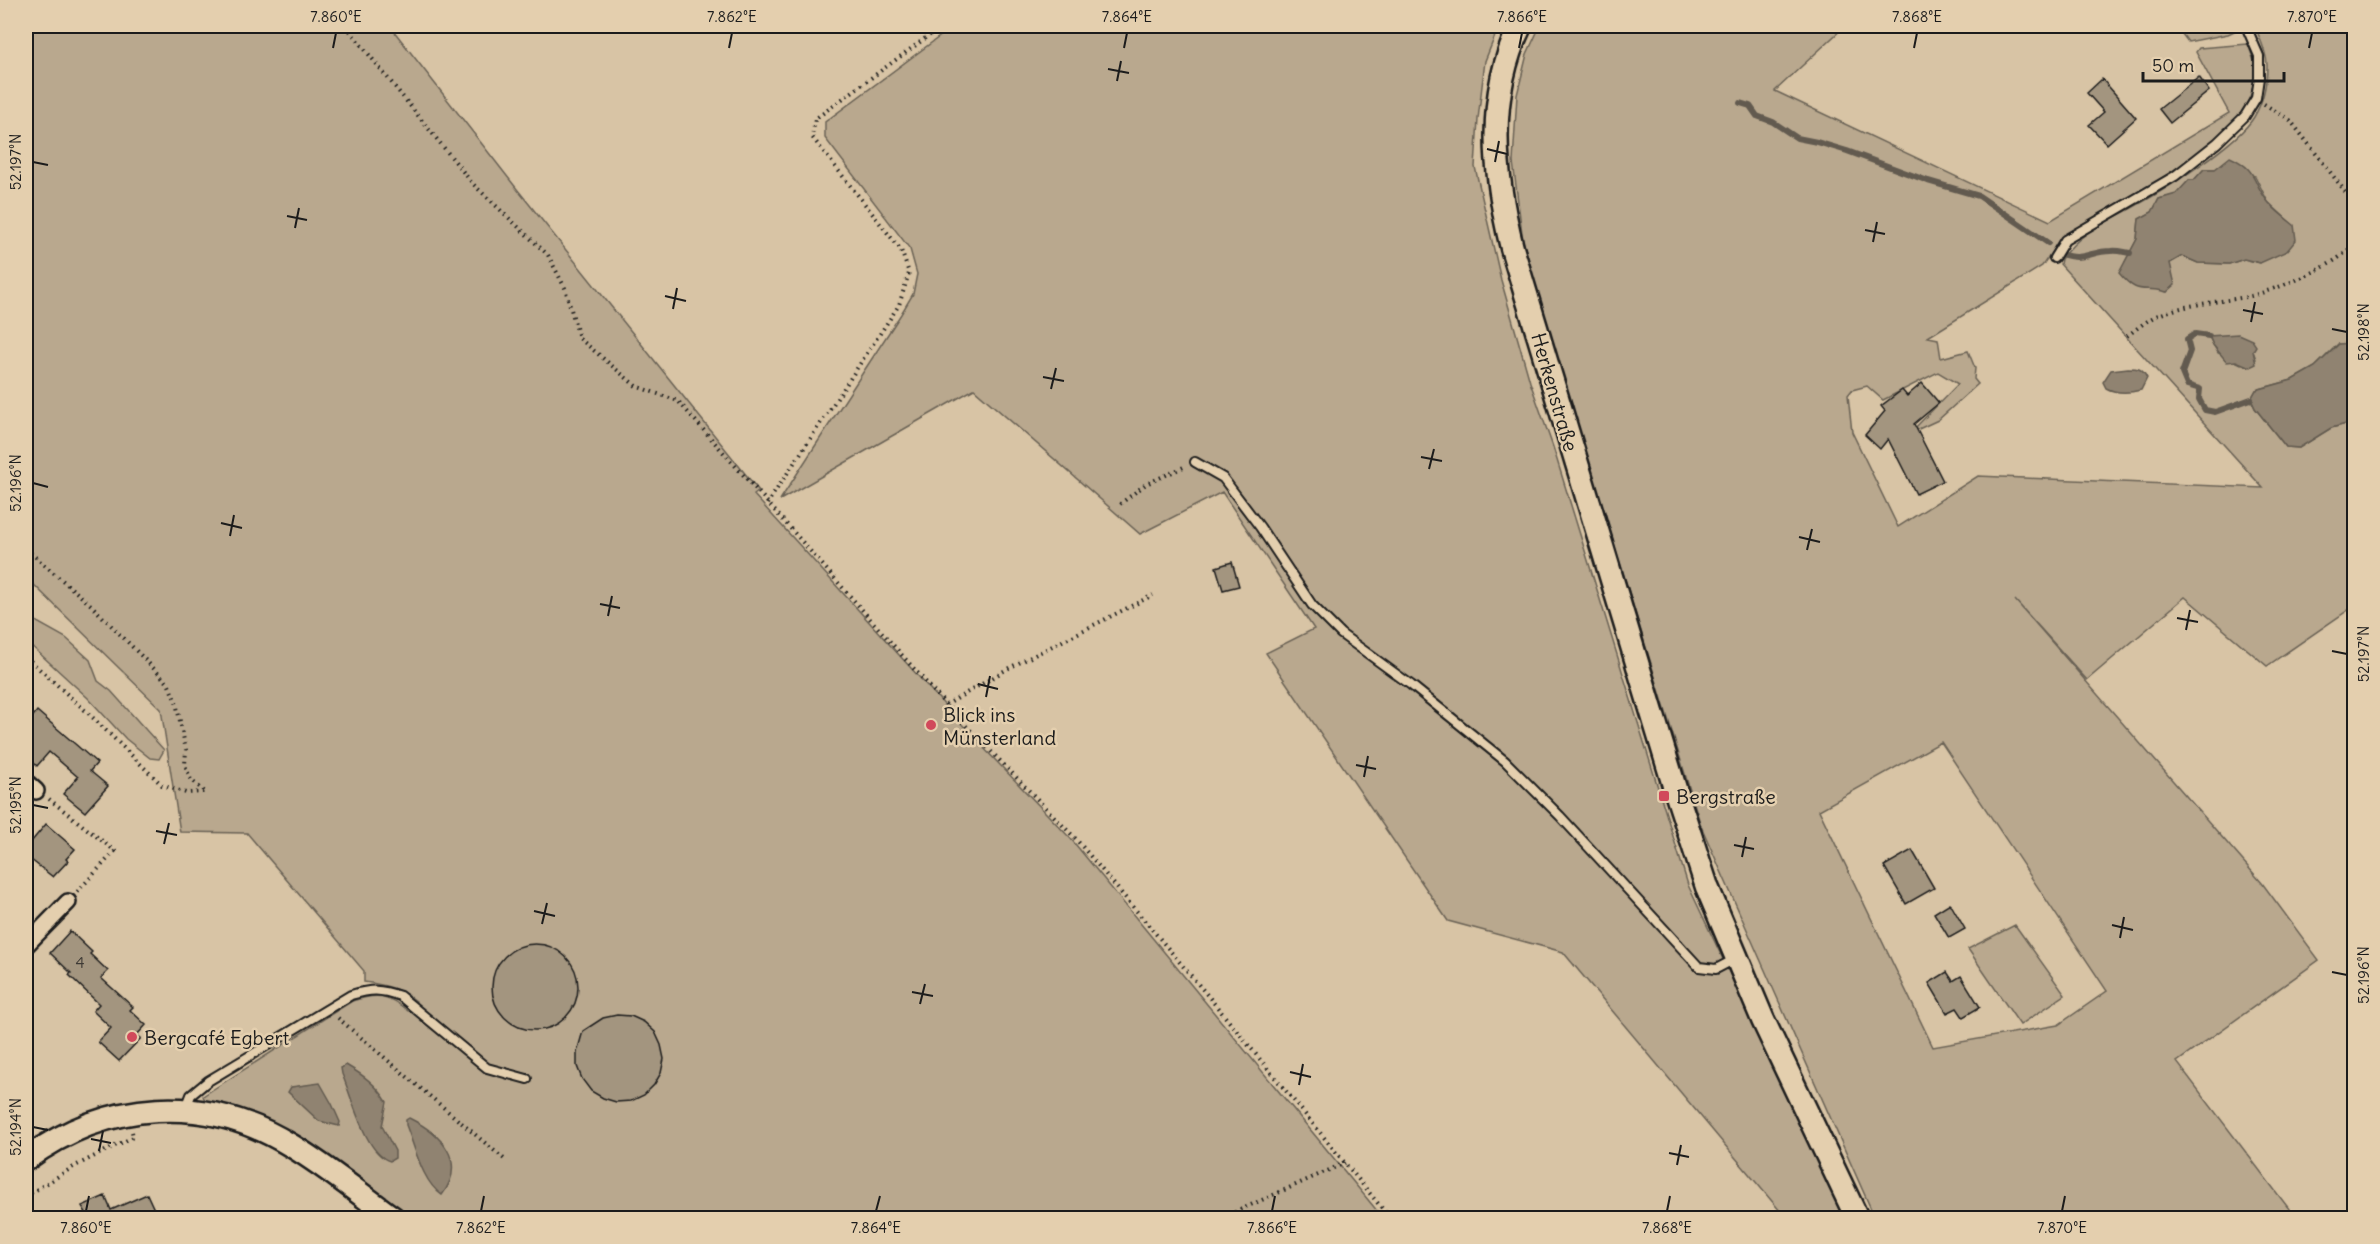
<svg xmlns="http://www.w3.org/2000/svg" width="2380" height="1244" viewBox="0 0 2380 1244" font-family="Delius,sans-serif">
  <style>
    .green { fill: #b9a88e; stroke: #6a6255; stroke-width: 1.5; fill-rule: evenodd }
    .water { fill: #908371; stroke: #625a4f; stroke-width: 1.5 }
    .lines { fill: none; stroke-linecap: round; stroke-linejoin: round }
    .stream { stroke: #625a4f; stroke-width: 6 }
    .building { fill: #a3957f; stroke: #1c1c1c; stroke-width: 1.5 }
    .lane-casing { stroke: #1c1c1c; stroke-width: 12 }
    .street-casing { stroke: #1c1c1c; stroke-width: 20 }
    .secondary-casing { stroke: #1c1c1c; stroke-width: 27 }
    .path { stroke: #1c1c1c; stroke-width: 4; stroke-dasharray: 1.5 4.5; stroke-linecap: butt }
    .lane { stroke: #e4cfae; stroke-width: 8 }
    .street { stroke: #e4cfae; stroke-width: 15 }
    .secondary { stroke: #e4cfae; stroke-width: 22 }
    .ticks { fill: none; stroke: #1c1c1c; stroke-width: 2 }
    .poi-dot { fill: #d1495b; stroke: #e4cfae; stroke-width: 2 }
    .labels { text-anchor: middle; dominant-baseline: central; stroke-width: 5; stroke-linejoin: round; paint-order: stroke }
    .number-label { font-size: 16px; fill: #3e3a35 }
    .street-label { font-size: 20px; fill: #1c1c1c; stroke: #e4cfae }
    .poi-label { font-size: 20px; fill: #1c1c1c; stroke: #e4cfae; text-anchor: start }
    .neatline { fill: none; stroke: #1c1c1c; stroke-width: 2 }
    .ticks-label { font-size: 15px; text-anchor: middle; fill: #1c1c1c }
  </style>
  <rect width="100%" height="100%" fill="#d8c4a5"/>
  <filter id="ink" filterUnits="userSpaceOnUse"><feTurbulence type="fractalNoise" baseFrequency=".0167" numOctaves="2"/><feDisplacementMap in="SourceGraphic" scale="12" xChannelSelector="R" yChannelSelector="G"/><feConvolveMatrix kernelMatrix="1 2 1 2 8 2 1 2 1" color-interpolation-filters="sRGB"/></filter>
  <g filter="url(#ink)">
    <!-- green -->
    <path class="green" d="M26,26h364l127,163 242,302 -5,4 224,247 93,97 312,379h-975c-43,-31 -85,-68 -132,-94 -22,-12 -46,-17 -70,-22l-3,-6 9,-6 140,-89c25,-8 35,-7 56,10l8,-10c-16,-13 -31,-16 -52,-19v-11l-117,-138 -67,-1 -19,-123 -128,-125 -7,-1z
      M954,26h545l-14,35 -7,58 -3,48 26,113 29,102 23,65 135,438 157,333h-59l-223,-266 -115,-31 -182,-268 48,-24 -92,-137 -82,42 -166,-145 -194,111 121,-186 12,-20 4,-20 -7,-25 -85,-111v-16z
      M1540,26h305l-70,65 275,130 179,-108 -33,-61 3,-4 49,-4 7,20 -1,23 -9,21 -14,18 -41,33 -51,34 -77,44 -20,29 -114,71 10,2 3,19 27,-7 7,17 -1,11 4,5 -40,36 -28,13 48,-49 -20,-12 -55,28 -16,-14 -15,4 -4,5 4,37 46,95 80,-51 285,12 -203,-224 1,-5c19,-26 41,-35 69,-50 29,-15 108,-65 124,-92 9,-15 13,-34 13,-52 0,-13 -8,-28 -12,-39h99v319l-16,-1 -23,23 -23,13 -36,10 -5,9 4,9 31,39 13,1 32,-20 23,-6v184l-87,60 -82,-69 -98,83 -72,-80 247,283 57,77 -142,102 119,156h-421l-174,-392 -150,-487 -28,-98 -10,-79 4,-67 10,-41zM2204,169h11l40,7 13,26 25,23 -33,38 -16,-4 -15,5 -31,-1 -16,-7 -12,7 -3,29 -13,-4 -29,-26 12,-23 2,-20 13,-7 7,-13 17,-4 13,-15h5zM2210,339l43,12 3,8 -15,5 -23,-11zM1941,742l166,249 -49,34 -125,22 -114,-237z
      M2176,26h64l1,2 -13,6 -40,8z
      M26,607l11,15 29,16 24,22 8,21 13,10 53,59 -5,9 -9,-1 -24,-19 -38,-41 -62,-57z
      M2015,925l50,70 -45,30 -52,-76z"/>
    <!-- water -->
    <path class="water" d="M2230,157c29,13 22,26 39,46 7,8 16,15 25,22l2,15 -9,11 -27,12 -16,-4 -15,5 -31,-1 -16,-7 -12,7 5,22 -8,7c-25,-7 -28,5 -48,-19l18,-34 2,-20 13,-7 7,-13 17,-5 13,-14h5l10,-11h11z
      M2238,334l14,6 4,6 -3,5 3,13 -6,3 -14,-6 -9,1 -14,-17 -4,-9z
      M2351,343l3,2v77l-23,6 -32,20 -13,-1 -31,-39 -4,-9 5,-9 36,-10 23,-13 24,-23z
      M2128,368c10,0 14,0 19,10l-6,12c-12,3 -24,4 -35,-2l-3,-6 8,-12z
      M346,1065c17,10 31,20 41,37l-5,24 13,25v7l-5,3c-25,-7 -38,-64 -48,-87l-1,-6z
      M320,1083l12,21 8,18 -1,4 -20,-5 -31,-29 3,-5z
      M409,1118c32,16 59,43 33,77 -20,-13 -27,-48 -36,-70v-5z"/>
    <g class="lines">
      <!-- stream -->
      <path class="stream" d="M1740,103l10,3 7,10 16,6 24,16 20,4 30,9 81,30 51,15 69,47
        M2064,255c20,6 27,-4 47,-4 6,-1 13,1 19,2
        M2209,336l-14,-2 -8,5 3,12 -8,22 5,12 13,4 -1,10 6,11 10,2 36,-13"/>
    </g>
    <!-- building -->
    <path class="building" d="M2199,77l10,14 -39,32 -11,-14z
      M2102,79l34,39 -29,26 -18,-19 15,-13 -17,-19z
      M1922,383l17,20 -25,21 29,57 -27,13 -28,-55 -8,10 -15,-14 20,-24 -4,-5 21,-16 5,6z
      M1232,562l7,24 -16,4 -7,-23z
      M37,711l60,52 -7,8 18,15 -23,26 -22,-18 15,-17 -29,-25 -12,14 -11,-11v-30z
      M46,824l29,25 -9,10 2,2 -15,16 -27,-21v-8z
      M1912,850l22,38 -28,16 -22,-38z
      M1950,903l15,26 -16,9 -15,-25z
      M70,931l22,21 -2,2 18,17 -7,7 32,29 -3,3 16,15 -9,10 4,3 -22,23 -21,-19 13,-14 -18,-17 6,-7 -30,-29 2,-2 -21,-20z
      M492 987a43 43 0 1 1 86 0a43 43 0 1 1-86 0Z
      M1947,972l6,9 8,-5 19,31 -17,10 -6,-9 -10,5 -18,-30z
      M617,1015l14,1 13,6 11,10 6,13 3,14 -3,14 -7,12 -10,10 -13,6 -15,1 -13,-4 -12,-7 -9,-12 -5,-13v-14l6,-21 20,-13z
      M147,1194l11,24h-69l-7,-12 23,-10 6,14z"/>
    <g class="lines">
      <defs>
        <path id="lane" d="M2054,258l11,-18 110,-64 42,-33 28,-27 11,-18 3,-20v-22l-13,-30
          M1195,462l28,16 37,49 52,78 29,29 70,51 94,76 55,55 139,151 17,2 19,-10
          M186,1108l5,-13 17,-14 143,-86c21,-6 29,-6 49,1l87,72 40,11"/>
        <path id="street" d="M26,782l10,9
          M26,945l42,-43"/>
        <path id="secondary" d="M1520,26c-34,71 -26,148 -8,222l164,544 31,95 56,133 94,198
          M26,1159c81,-59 179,-67 266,-13 35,21 68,48 101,72"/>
      </defs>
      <!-- lane casing -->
      <use href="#lane" class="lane-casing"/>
      <!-- street casing -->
      <use href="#street" class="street-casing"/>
      <!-- secondary casing -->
      <use href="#secondary" class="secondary-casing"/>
      <!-- path -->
      <path class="path" d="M346,26l127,158 75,71 17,33 14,50 57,48 42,15 268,304 129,133 134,159 181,221
        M2264,104l26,16 64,83
        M2127,336c11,-8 22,-18 34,-22 30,-11 61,-12 90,-18 23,-6 96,-33 103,-55
        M767,504l132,-199 10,-32 -8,-23 -89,-113 3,-18 127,-93
        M1120,504l26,-20 40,-18
        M26,549l65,56 77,78 8,19 10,48 -1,15 6,15 14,12
        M26,657l61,55 75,73 24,8 18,-1
        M946,705l63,-37 144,-73
        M49,799l66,52 -38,41
        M338,1018l166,141
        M26,1196l49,-30 58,-29 -1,-5
        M1224,1218l11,-6 110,-49"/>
      <!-- lane -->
      <use href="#lane" class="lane"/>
      <!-- street -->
      <use href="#street" class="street"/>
      <!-- secondary -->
      <use href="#secondary" class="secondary"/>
    </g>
  </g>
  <!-- ticks -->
  <path class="ticks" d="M333,48l3,-15M729,48l3,-15M1124,48l3,-15M1519,48l3,-15M1914,48l3,-15M2309,48l3,-15M1108,69l21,4M1117,81l4,-20M1487,149l20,5M33,162l15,3M1495,162l4,-21M287,216l20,4M295,228l4,-20M1865,230l20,4M1873,242l4,-20M665,296l21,5M673,309l4,-21M2243,310l20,4M2251,322l4,-20M2332,329l15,3M1043,377l21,4M1051,389l5,-21M1421,457l21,4M1429,469l5,-20M33,483l15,4M221,523l21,5M230,536l4,-21M1799,537l21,5M1807,550l5,-21M600,604l20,4M608,616l4,-20M2177,618l21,4M2186,630l4,-20M2332,651l15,3M978,684l20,5M986,697l4,-21M1356,765l20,4M1364,777l4,-21M33,805l15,3M156,831l21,4M164,844l5,-21M1734,845l20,4M1742,857l4,-20M534,911l21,5M542,924l5,-21M2112,925l21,5M2120,938l4,-21M2332,972l15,3M912,992l21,4M920,1004l5,-20M1290,1072l21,5M1299,1085l4,-21M33,1127l15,3M91,1139l20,4M99,1151l4,-20M1669,1153l20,4M1677,1165l4,-20M86,1211l3,-15M481,1211l3,-15M876,1211l4,-15M1272,1211l3,-15M1667,1211l3,-15M2062,1211l3,-15"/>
  <!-- markers -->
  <g class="poi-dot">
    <circle cx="931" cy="725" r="6"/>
    <rect x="1658" y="790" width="12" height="12" rx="3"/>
    <circle cx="132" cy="1037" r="6"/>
  </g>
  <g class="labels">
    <!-- number labels -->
    <g class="number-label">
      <text x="80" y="962">4</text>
    </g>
    <!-- street labels -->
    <g class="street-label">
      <text transform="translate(1555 392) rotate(74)">Herkenstraße</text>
    </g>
    <!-- poi labels -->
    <g class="poi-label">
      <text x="943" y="714">Blick ins<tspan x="943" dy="23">Münsterland</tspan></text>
      <text x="1676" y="796">Bergstraße</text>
      <text x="144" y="1037">Bergcafé Egbert</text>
    </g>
  </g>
  <!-- margin -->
  <rect width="2380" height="1244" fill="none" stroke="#e4cfae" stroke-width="66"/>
  <!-- scale -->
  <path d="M2143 72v9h141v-9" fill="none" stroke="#1c1c1c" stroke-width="3"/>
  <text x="2152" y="72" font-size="18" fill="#1c1c1c" stroke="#e4cfae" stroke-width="4.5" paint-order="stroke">50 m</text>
  <rect x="33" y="33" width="2314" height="1178" class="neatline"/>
  <g class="ticks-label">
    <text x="336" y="22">7.860°E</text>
    <text x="732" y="22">7.862°E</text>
    <text x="1127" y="22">7.864°E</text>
    <text x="1522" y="22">7.866°E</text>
    <text x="1917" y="22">7.868°E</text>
    <text x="2312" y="22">7.870°E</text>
    <text transform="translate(16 162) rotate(-90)" y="5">52.197°N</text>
    <text transform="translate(2364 332) rotate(-90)" y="5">52.198°N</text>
    <text transform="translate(16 483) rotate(-90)" y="5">52.196°N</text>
    <text transform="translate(2364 654) rotate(-90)" y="5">52.197°N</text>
    <text transform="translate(16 805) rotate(-90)" y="5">52.195°N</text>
    <text transform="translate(2364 975) rotate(-90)" y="5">52.196°N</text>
    <text transform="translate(16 1127) rotate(-90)" y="5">52.194°N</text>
    <text x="86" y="1233">7.860°E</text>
    <text x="481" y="1233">7.862°E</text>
    <text x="876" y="1233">7.864°E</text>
    <text x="1272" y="1233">7.866°E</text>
    <text x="1667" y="1233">7.868°E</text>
    <text x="2062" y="1233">7.870°E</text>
  </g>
</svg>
